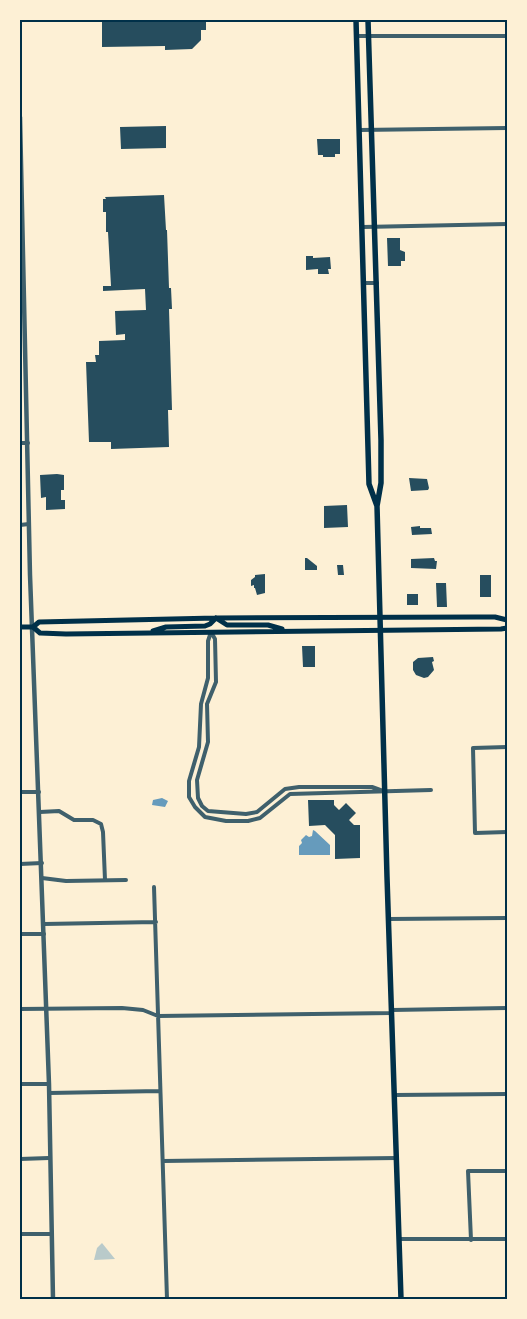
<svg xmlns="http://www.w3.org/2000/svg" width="527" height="1319" viewBox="0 0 527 1319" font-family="Roboto,sans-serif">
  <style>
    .green { fill: #b9caca }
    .water { fill: #669bbc }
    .building { fill: #264d5e }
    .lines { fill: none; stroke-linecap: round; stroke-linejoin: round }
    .minor { stroke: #3f606c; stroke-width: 4 }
    .tertiary { stroke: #3f606c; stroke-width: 4.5 }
    .secondary { stroke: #003049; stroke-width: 5 }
    .primary { stroke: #003049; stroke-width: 5.5 }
    .neatline { fill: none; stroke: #003049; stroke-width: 2 }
  </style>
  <rect width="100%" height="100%" fill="#fdf0d5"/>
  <!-- green -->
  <path class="green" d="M102,1243l13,16 -21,1 3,-12z"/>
  <!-- water -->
  <path class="water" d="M162,798l6,3 -3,6 -13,-2 1,-5z
    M313,830l2,1 15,14v10h-31v-9l3,-3 -1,-3 5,-5 3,2 3,-1z"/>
  <!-- building -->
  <path class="building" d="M102,20h104v10h-5v10l-9,9 -27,1v-4l-63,1z
    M166,126v22l-45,1 -1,-22z
    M317,139h23v15h-5v3h-12v-2h-5z
    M164,195l2,35h1l2,58h2l1,21h-3l3,101h-4l1,37 -58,2v-7h-22l-3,-80h10l-1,-7h4v-14l26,-1v-6l-9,1 -1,-24 31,-1 -1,-21 -42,2v-5h8l-3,-54h-2v-20h-3v-13h3l-1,-2z
    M387,238h13v12l5,2v9h-4v5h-13z
    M306,256h7v2l17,-1 1,12h-3l1,5h-11v-5l-12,1z
    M57,474l7,1v15h-3v10h4v9l-19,1v-13l-5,1 -1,-23z
    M409,478l18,1 2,9 -1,2 -17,1z
    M347,505l1,22 -24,1v-22z
    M420,526v2h11l1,6 -20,1 -1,-8z
    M305,558h2l10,8v4h-12z
    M434,558l1,3h2l-1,8 -25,-1v-9z
    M337,565h6l1,10h-6z
    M265,574v19l-8,2 -2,-7h-1v-3l-3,1v-6l4,-3v-2z
    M480,575h11v22h-11z
    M436,583h10l1,24h-10z
    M407,594h11v11h-11z
    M302,646h13v21h-12z
    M433,657l1,4 -2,1 2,8 -6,7 -4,1 -8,-3 -3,-5v-8l5,-4z
    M308,800h26v5l5,5 7,-7 10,10 -7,7 5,5h6v33l-25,1v-24l-10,-10 -16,1z"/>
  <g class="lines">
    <!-- minor -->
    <path class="minor" d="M357,36h150
      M360,130l147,-2
      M363,227l144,-3
      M364,283h13
      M20,443h8
      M20,525l9,-1
      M211,632l-3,9v37l-7,26 -2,43 -10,34v16l6,10 10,10 21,4h22l12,-3 30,-24 141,-4
      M211,632l4,7 1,43 -9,22 1,38 -11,38 1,18 4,8 6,5 38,3 11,-2 28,-23 14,-2h73l11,4
      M507,747l-34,1 2,85 32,-1
      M20,792h19
      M40,812l19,-1 15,9h19l8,4 2,8 2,48
      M20,864l22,-1
      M42,878l24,3 60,-1
      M154,887l13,412
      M389,919l118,-1
      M44,924l112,-2
      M20,934h24
      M20,1009l102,-1 21,2 15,6 234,-3
      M392,1010l115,-2
      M20,1084h29
      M49,1093l111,-2
      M395,1095l112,-1
      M20,1159l29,-1
      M163,1161l234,-3
      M20,1234h32
      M400,1239h107
      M471,1240l-3,-69h39"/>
    <!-- tertiary -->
    <path class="tertiary" d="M20,117l10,458 19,509 4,215"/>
    <!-- secondary -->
    <path class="secondary" d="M216,618l11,7h41l14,4
      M20,627h13l6,-5 177,-4 260,-1h19l12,3
      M33,627l7,6 26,1 435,-5 6,-1
      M153,631l13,-4 39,-1 5,-2 6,-6"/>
    <!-- primary -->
    <path class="primary" d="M356,20l13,464 8,22 10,371 14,422
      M368,20l13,420v43l-4,23"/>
  </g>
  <!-- border -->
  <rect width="527" height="1319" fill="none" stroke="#fdf0d5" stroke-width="42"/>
  <rect x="21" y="21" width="485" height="1277" class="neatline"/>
</svg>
